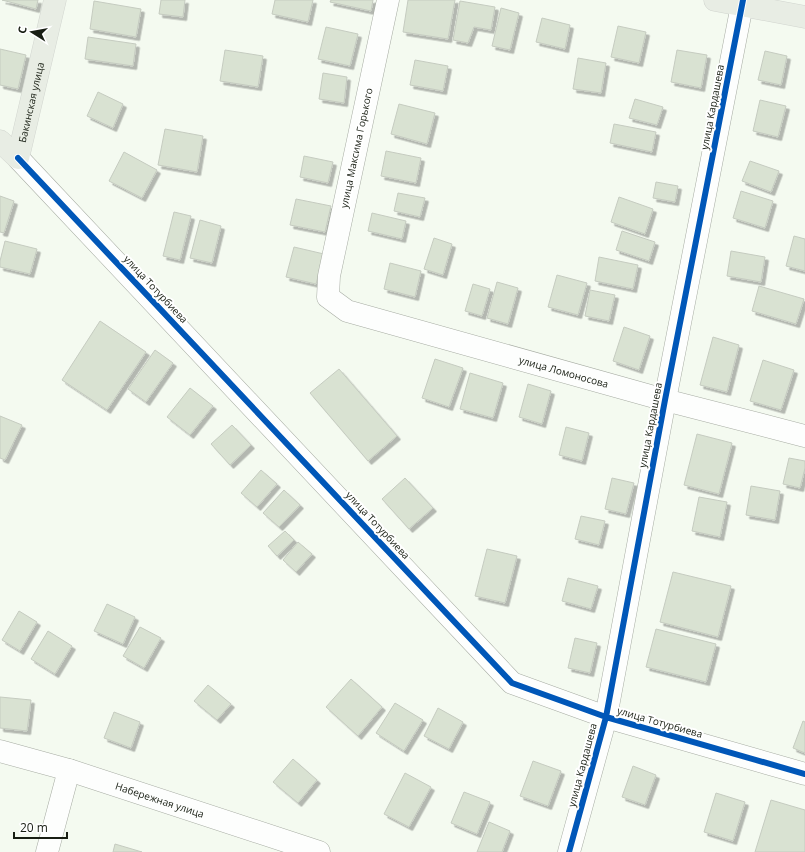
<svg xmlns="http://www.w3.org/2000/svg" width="805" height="852" viewBox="0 0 805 852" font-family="'Open Sans',sans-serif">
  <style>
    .building { fill: #d9e2d2; stroke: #c5cbc0; filter: url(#shadow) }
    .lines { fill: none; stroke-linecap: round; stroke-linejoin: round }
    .minor-casing { stroke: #a7aca3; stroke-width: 23 }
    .major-casing { stroke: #d1d5cf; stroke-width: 23 }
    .minor { stroke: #fdfefd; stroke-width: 22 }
    .major { stroke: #e8ede4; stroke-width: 22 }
    .cycleway-casing { stroke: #fff; stroke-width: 8 }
    .cycleway { stroke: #0057b8; stroke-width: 6 }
    .labels { text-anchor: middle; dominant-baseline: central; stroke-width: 4; stroke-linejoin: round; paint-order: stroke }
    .street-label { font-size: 10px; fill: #181e13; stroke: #fff }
  </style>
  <defs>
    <filter id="shadow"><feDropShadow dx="3.5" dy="3.5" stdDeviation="0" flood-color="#0004"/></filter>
  </defs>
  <rect width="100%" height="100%" fill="#f4faf0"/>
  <!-- building -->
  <path class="building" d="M2,0h36l-2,9z
    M161,0h24l-2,17 -24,-3z
    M275,0h38l-5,22 -36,-8z
    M331,0h42l-2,11 -41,-9z
    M408,0h47l-7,39 -45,-7z
    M94,1l47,8 -5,28 -46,-8z
    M460,1l35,6 -4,23 -17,-3 -6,16 -15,-3z
    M501,8l18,5 -9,37 -18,-4z
    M542,18l28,7 -5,24 -29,-7z
    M618,26l28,6 -7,31 -28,-6z
    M326,27l32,7 -8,32 -32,-7z
    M88,37l48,7 -3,22 -48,-7z
    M0,49l26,6 -8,34 -18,-4z
    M225,50l38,6 -5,31 -38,-6z
    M677,50l30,5 -6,33 -30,-6z
    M765,51l22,5 -6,29 -23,-5z
    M578,58l28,5 -5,30 -28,-4z
    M415,60l33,6 -5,25 -33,-6z
    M323,73l24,4 -3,26 -25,-4z
    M98,92l25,12 -10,24 -26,-12z
    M635,99l28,8 -6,18 -28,-7z
    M760,100l26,6 -8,31 -25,-6z
    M399,104l36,9 -8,31 -36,-10z
    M614,124l42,8 -4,20 -42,-9z
    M165,129l38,7 -6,36 -39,-7z
    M386,151l35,7 -5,25 -35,-7z
    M124,152l33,18 -15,28 -33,-17z
    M304,156l29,6 -5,21 -28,-6z
    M750,161l29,10 -8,21 -29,-11z
    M656,182l22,4 -3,16 -22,-4z
    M741,191l32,10 -8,27 -32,-10z
    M398,193l27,5 -5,19 -26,-6z
    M0,196l14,5 -10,32 -4,-1z
    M619,197l34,12 -8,25 -34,-12z
    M296,199l35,7 -6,26 -35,-7z
    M174,212l17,4 -11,44 -17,-4z
    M372,213l34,8 -4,18 -34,-8z
    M200,220l21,6 -9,37 -22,-5z
    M622,231l33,11 -6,19 -33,-11z
    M794,236l11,3v32l-19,-5z
    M434,238l18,6 -9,31 -19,-6z
    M5,241l32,8 -7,25 -30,-7v-6z
    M294,247l30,7 -8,30 -30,-7z
    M731,251l34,6 -4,25 -34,-6z
    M599,257l39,8 -5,24 -38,-8z
    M390,263l31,8 -6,26 -31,-8z
    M557,275l30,8 -9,32 -30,-8z
    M497,282l21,6 -10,36 -21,-6z
    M473,284l17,5 -8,27 -17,-5z
    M759,286l45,13 -8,25 -44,-13z
    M590,290l25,5 -6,26 -24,-5z
    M100,321l46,31 -39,58 -45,-30z
    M624,327l26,9 -11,34 -26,-9z
    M713,337l26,8 -12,47 -27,-7z
    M155,350l18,13 -27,39 -18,-13z
    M435,359l28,9 -14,39 -27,-9z
    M763,360l31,10 -13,40 -31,-9z
    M339,369l58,67 -29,25 -58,-68z
    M470,373l33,10 -10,35 -33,-9z
    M528,384l23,7 -9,33 -23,-7z
    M190,388l23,18 -23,29 -23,-18z
    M0,416l22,9 -17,35 -5,-2z
    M232,425l19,20 -21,20 -19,-21z
    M566,427l23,6 -7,28 -23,-6z
    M697,434l35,9 -13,51 -35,-9z
    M789,458l16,3v7l-5,20 -17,-4z
    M261,470l16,14 -20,23 -16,-14z
    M405,478l28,30 -24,21 -27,-30z
    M612,478l22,5 -8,31 -21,-5z
    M751,486l29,5 -5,29 -29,-5z
    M284,490l16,15 -21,22 -16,-14z
    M699,497l28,5 -7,35 -28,-6z
    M581,516l24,5 -6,24 -24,-6z
    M285,531l9,9 -17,16 -9,-10z
    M298,542l14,12 -16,18 -13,-12z
    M487,549l30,7 -12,47 -30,-7z
    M673,572l58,14 -13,51 -58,-15z
    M568,578l30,8 -7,23 -29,-8z
    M107,604l28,13 -12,27 -29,-13z
    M19,611l18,11 -17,29 -18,-11z
    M140,627l21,11 -17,30 -21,-12z
    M656,629l60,15 -10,38 -60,-15z
    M48,631l24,15 -17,28 -24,-15z
    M575,638l22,5 -7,30 -22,-5z
    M351,679l31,28 -24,29 -32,-29z
    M208,685l23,19 -14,16 -23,-19z
    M0,697l31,3 -4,31 -27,-3z
    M395,703l28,17 -19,31 -28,-18z
    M438,708l25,14 -14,27 -25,-13z
    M114,712l26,10 -9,26 -27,-10z
    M803,721l2,1v31l-12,-5z
    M293,759l24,21 -19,23 -25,-21z
    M533,761l28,10 -13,35 -28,-10z
    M633,766l23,9 -11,30 -23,-8z
    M405,773l26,14 -22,40 -25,-13z
    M464,792l26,10 -13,32 -26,-11z
    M716,793l29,9 -12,39 -29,-9z
    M771,800l34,10v42h-50z
    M489,822l21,9 -8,21h-25z
    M115,844l27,8h-29z"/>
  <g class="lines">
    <defs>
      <g id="minor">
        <path id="s1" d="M388,0l-59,276 -1,21 19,14 318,89 140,36"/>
        <path d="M18,158l494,525 94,34 199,57"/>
        <path id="s2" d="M0,751l69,19 250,82"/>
        <path d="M47,852l22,-82"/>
        <path d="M569,852l37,-135 59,-317 78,-400"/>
      </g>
      <g id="major">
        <path d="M715,0l90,17"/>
        <path id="s3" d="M0,141l18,17 37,-158"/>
      </g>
    </defs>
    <!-- minor casing -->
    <use href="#minor" class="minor-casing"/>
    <!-- major casing -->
    <use href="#major" class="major-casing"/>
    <!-- minor -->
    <use href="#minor" class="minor"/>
    <!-- major -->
    <use href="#major" class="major"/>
    <defs>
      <path id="cycleway" d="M18,158l494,525 94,34 199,57
        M569,852l37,-135 59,-317 78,-400"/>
    </defs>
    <!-- cycleway casing -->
    <use href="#cycleway" class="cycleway-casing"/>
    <!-- cycleway -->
    <use href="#cycleway" class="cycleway"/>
  </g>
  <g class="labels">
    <!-- street labels -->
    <g class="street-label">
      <text stroke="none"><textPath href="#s3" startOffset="82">Бакинская улица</textPath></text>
      <text transform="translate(712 107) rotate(-79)">улица Кардашева</text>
      <text transform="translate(356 148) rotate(-78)">улица Максима Горького</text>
      <text transform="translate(156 289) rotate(47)">улица Тотурбиева</text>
      <text stroke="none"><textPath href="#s1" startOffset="552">улица Ломоносова</textPath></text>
      <text transform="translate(650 425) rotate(-79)">улица Кардашева</text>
      <text transform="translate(378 525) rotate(47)">улица Тотурбиева</text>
      <text transform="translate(660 722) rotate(16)">улица Тотурбиева</text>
      <text transform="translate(582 765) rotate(-75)">улица Кардашева</text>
      <text stroke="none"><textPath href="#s2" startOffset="167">Набережная улица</textPath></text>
    </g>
  </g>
  <!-- north arrow -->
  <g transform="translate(32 32) rotate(281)" stroke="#ffffff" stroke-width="3" paint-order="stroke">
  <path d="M0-3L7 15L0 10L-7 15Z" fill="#181e13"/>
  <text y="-6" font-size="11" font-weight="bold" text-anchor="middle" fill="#181e13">С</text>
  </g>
  <!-- scale -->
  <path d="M14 832v6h53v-6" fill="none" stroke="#181e13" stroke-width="2"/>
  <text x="20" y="832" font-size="12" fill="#181e13" stroke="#ffffff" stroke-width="3" paint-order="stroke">20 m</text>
</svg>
